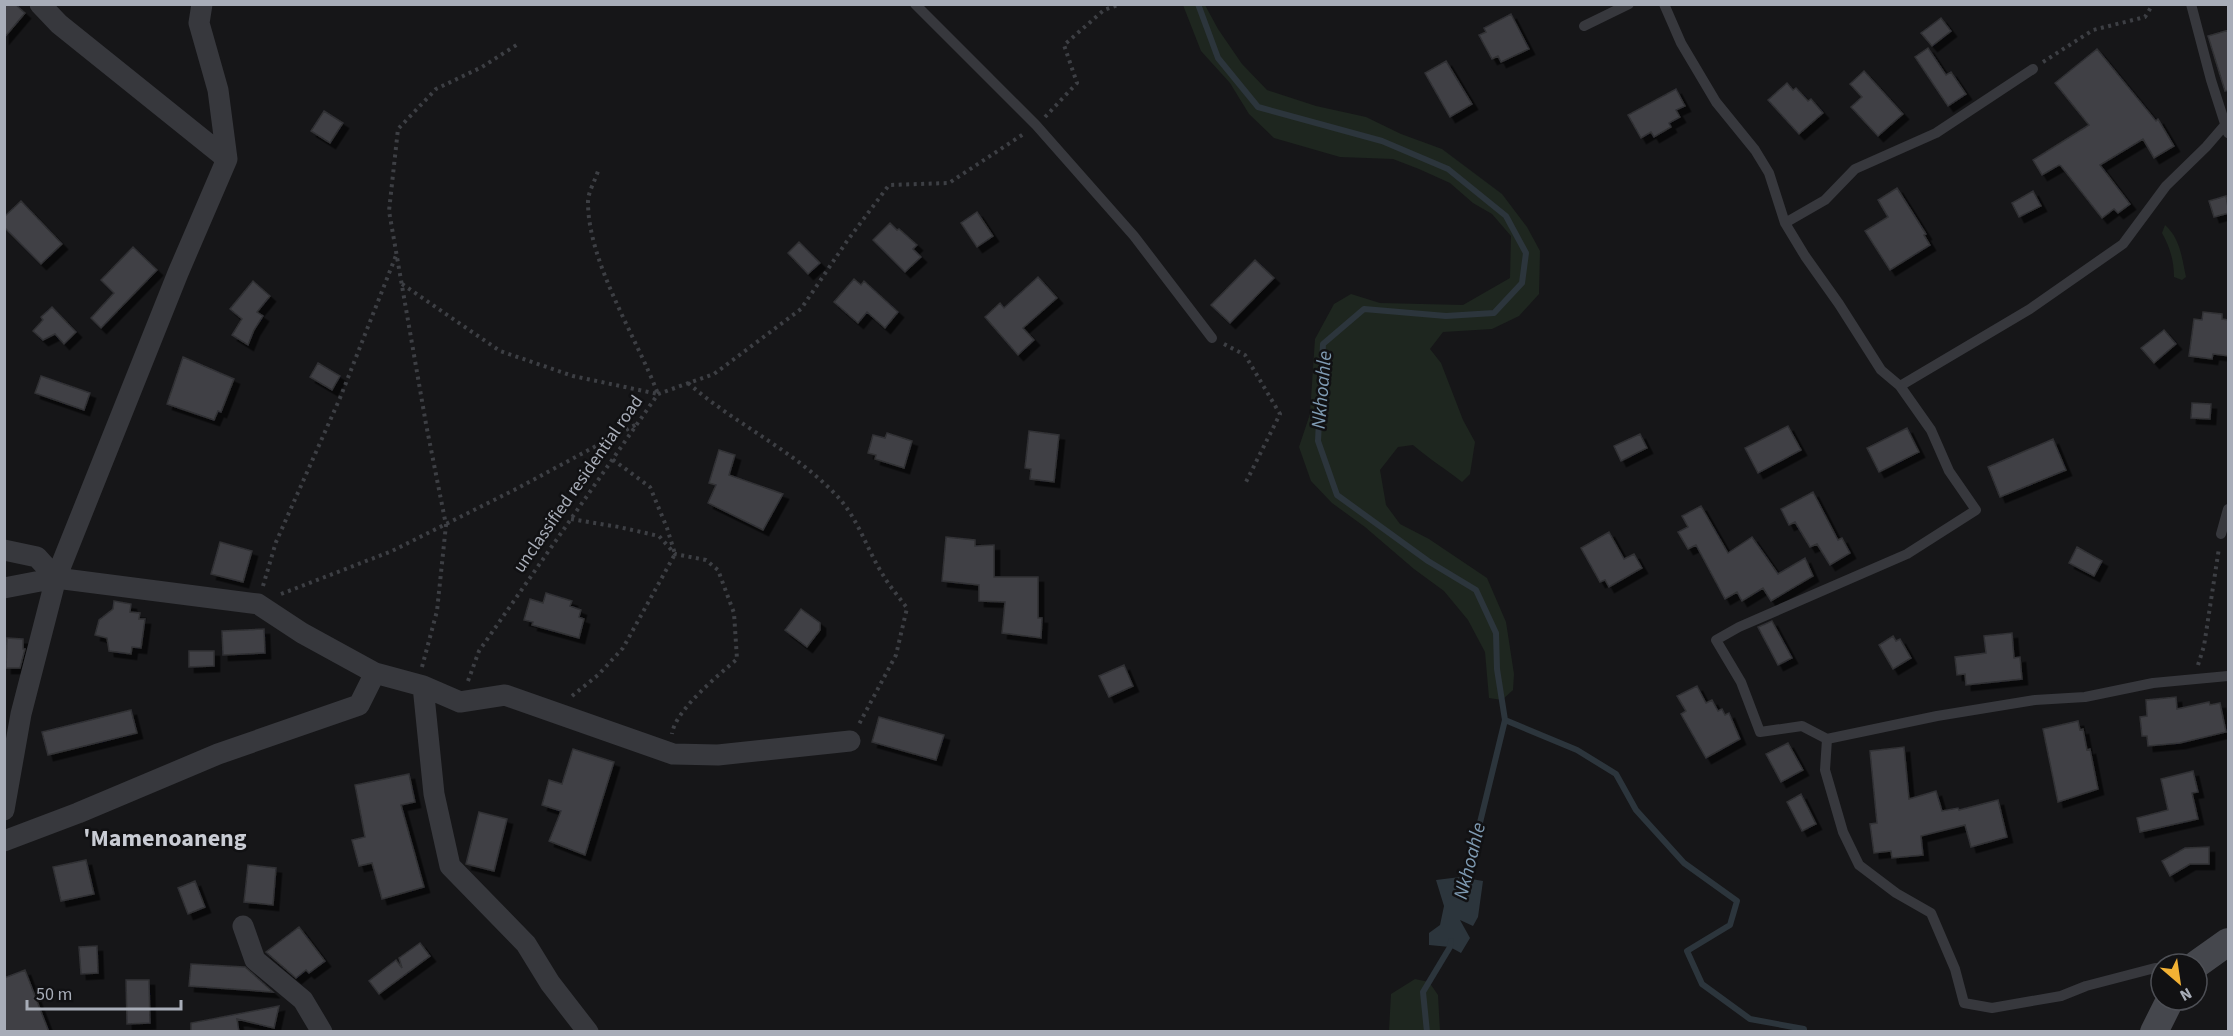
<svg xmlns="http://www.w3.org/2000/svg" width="2233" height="1036" viewBox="0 0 2233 1036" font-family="'Source Sans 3',sans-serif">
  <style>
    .green { fill: #1e261f }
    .water { fill: #2c353c }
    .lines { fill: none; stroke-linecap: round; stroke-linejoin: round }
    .stream { stroke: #2c353c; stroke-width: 6 }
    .building { fill: #404145; stroke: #303034; stroke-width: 1.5; filter: url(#shadow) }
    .path { stroke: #3d3f44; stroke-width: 4; stroke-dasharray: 3 4.5; stroke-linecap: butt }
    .lane { stroke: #37383d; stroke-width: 10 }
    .street { stroke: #37383d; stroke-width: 21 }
    .secondary { stroke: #45474d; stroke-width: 28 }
    .labels { text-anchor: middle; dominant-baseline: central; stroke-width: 5; stroke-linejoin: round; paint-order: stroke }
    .street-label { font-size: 18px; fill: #a8adb8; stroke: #111113 }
    .water-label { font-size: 20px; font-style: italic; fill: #7f9bb3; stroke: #111113 }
    .district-label { font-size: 24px; font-weight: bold; fill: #c9ccd4; stroke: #111113 }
  </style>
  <defs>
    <filter id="shadow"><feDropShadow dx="5.5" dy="5.5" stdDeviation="0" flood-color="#0009"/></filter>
  </defs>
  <rect width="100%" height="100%" fill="#161618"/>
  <!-- green -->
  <path class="green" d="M1183,5h22l13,24 24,35 25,26 49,16 50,11 35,17 41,15 60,45 25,33 13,24 -1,43 -20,22 -27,13 -49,3 -13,17 11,14 22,57 12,22 -5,32 -8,8c-16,-13 -33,-23 -49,-37l-15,2 -18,23 6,35 14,19 29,15 58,39 19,44 8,52 -1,16 -11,10 -13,-2 -4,-46 -17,-32 -24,-29 -30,-22 -49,-42 -33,-24 -21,-22 -12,-34 11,-33 5,-75 19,-35 17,-10 29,9 83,2 47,-27 1,-42 -19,-22 -19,-11 -23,-20 -31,-14 -26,-10 -53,-2 -66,-19 -25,-24 -19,-31 -29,-32z
    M2165,225c15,13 17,33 21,52l-4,3 -8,-3c0,-16 -4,-30 -12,-44z
    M1415,979l14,3 9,13 2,36h-51l2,-37z"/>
  <!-- water -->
  <path class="water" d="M1460,877l23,4 -5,36 -5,9 -13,-6 10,18 -9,15 -11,-6 -21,-2v-12l11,-8 4,-19 -8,-26z"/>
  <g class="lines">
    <!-- stream -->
    <path class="stream" d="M1198,4l20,54 40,49 124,34 66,28 58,47 20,37 -4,30 -28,30 -48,3 -82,-7 -41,35 -5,97 19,54 91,66 48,29 20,43 1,36 8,51 -40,164
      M1505,720l72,30 39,24 20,36 48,53 53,38 -7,24 -43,26 15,33 48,35 54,10v3
      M1427,1032l-4,-40 27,-45 1,-6"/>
  </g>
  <!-- building -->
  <path class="building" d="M4,4h11l10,9 -21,25z
    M1511,14l18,35 -28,13 -3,-6 -6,3 -13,-24 7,-3 -2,-4z
    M1941,18l10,13 -19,15 -11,-13z
    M2229,30v60l-4,1 -17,-55z
    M1928,48l18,27 5,-3 15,22 -18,12 -33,-49z
    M2097,49l59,72 2,-2 16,27 -20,12 -11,-19 -43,26 30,39 -12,9 -4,-4 -12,9 -41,-52 -2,-1 -17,10 -9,-15 56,-35 -34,-42z
    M1446,61l26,43 -22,13 -25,-44z
    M1864,71l39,43 -25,22 -27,-29 11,-10 -12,-13z
    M1787,83l6,7 3,-2 12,13 3,-2 12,14 -24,21 -31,-34z
    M1676,89l9,17 -9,4 4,7 -11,6 2,4 -17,10 -3,-5 -10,6 -13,-23z
    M324,111l19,12 -13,20 -19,-12z
    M1897,188l29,46 -2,1 6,10 -40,25 -25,-39 23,-14 -10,-17z
    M2033,191l8,15 -22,11 -7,-14z
    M2226,196l3,17 -15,4 -5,-16z
    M21,201l41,43 -21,20 -37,-37v-10z
    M977,212l16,24 -16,11 -16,-24z
    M890,223l7,7 2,-1 18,16 -4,4 8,8 -16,15 -32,-32z
    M799,242l21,21 -12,11 -20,-21z
    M133,247l24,23 -56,58 -10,-10 23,-25 -13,-13z
    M1255,260l19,18 -44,45 -19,-18z
    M1038,277l19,21 -34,30 11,12 -16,15 -33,-38 15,-14 4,5z
    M854,279l7,6 3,-4 34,31 -13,16 -18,-16 -9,11 -24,-21z
    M253,281l17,15 -13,16 6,4 -9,14 -6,15 -16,-10 10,-16 -12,-10z
    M52,307l24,25 -12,12 -9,-10 -12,6 -10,-9 10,-11 -2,-3z
    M2203,312l19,2v5l7,1v36l-16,-2 -1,5 -23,-3 5,-37 8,1z
    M2164,330l12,14 -22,19 -13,-15z
    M183,357l51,22 -13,33 -3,-1 -4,9 -47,-16z
    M318,363l22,13 -8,14 -22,-13z
    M41,376l49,17 -6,17 -49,-17z
    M2192,403l19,1 -1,15 -19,-1z
    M1788,426l13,24 -43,23 -13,-25z
    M1907,428l12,24 -40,20 -12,-24z
    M1029,431l30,4 -5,47 -24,-3 1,-10 -6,-1z
    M887,433l25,8 -8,27 -29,-9 1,-4 -8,-2 5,-18 12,3z
    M1640,434l7,14 -26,13 -7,-15z
    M2053,439l13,31 -66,27 -12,-30z
    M719,450l16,5 -6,20 54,19 -20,36 -55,-27 8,-18 -7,-2z
    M1813,492l25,48 4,-2 8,15 -20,12 -13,-21 -7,3 -15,-25 -6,3 -8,-16z
    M1701,506l27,47 24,-16 26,37 27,-16 8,18 -42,25 -8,-13 -21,13 -5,-9 -12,7 -29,-54 -8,4 -10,-17 10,-5 -6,-11z
    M1609,532l15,27 10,-5 8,14 -33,19 -4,-7 -5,2 -19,-34z
    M946,537l29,3v6l19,-1v32h44v41h4l-1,20 -39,-5 3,-31 -26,-1v-16l-37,-4z
    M220,542l32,9 -9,31 -32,-8z
    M2077,547l25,14 -8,15 -25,-13z
    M546,593l26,8 -2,5 11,4 -2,7 5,2 -5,19 -47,-13 1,-3 -9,-2 6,-21 13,4z
    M114,601l17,3 -1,8 10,1 -1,6h6l-4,29 -9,-1 -1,7 -22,-3 -2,-13 -12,-3 4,-15 14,-11z
    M801,609l19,14v7l-13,17 -22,-17z
    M1772,621l20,37 -14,7 -20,-38z
    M264,629l1,24 -42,2 -1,-24z
    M2012,633l2,25 6,-1 2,22 -56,6 -1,-11 -8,1 -2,-18 31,-4 -2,-17z
    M1893,636l3,5 4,-2 11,19 -18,11 -14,-24z
    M7,638l16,1v10h2l-5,19h-14z
    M189,651h25v15l-25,1z
    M1124,665l9,21 -24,11 -10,-21z
    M1697,686l9,17 6,-3 6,11 4,-2 3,6 4,-2 11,26 -34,19 -25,-44 5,-3 -9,-15z
    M2176,697l1,12 32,-7 1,3 10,-2 6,29 -46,11 -32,3 -1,-10h-5l-2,-19 7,-1 -1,-16z
    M131,710l6,23 -89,22 -6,-23z
    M879,717l65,18 -8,25 -64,-18z
    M2078,721l2,9 3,-1 4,21 3,-1 8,40 -40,13 -15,-73z
    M1788,743l15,27 -22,12 -15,-28z
    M1904,747l5,52 27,-8 6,20 16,-3 1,2 39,-10 9,37 -36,10 -6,-22 -44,11 2,19 -31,3 -1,-7 -17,2 -4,-29 7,-1 -7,-72z
    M573,749l41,13 -29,93 -36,-14 12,-30 -19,-6 7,-25 13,4z
    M2193,771l5,21 -6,1 6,26 -58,13 -3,-14 31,-8 -7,-31z
    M409,774l6,28 -14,3 23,82 -42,12 -10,-36 -13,3 -7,-26 13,-3 -10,-52z
    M1801,794l15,30 -14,7 -15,-29z
    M479,812l28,7 -13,52 -28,-7z
    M2209,847v17h-19l-20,12 -8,-15 23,-13z
    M86,860l8,34 -33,7 -8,-34z
    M248,865l28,3 -3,37 -29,-3z
    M195,881l10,26 -17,7 -10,-26z
    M299,927l26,34 -16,12 -3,-3 -10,8 -30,-26z
    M420,943l10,13 -51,38 -10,-13 27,-21 6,8 -3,-10z
    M97,946l1,27 -17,1 -2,-27z
    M191,964l54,3 28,25 -84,-6z
    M25,970l24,62h-45v-54z
    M126,980h23l1,43 -23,1z
    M279,1006l-5,22 -37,-9 2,13h-48v-9z"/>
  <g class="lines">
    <!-- path -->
    <path class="path" d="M2043,62l50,-32 52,-13 8,-13
      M1045,117l32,-34 -13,-38 40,-35 17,-6
      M402,284l98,67 73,25 85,18c-22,-58 -70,-131 -70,-192 0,-10 7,-21 10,-31
      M1224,344l21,11 35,59 -35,70
      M688,383c48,42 106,67 149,113 21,22 30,54 46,79 7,12 16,22 24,33l-11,47 -38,71
      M571,519l48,8 40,9 16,18 31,6 12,10 16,43 3,46c-18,16 -62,51 -65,75
      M263,586l13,-44 64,-144 57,-145
      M281,594l111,-43 126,-63 119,-64
      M2198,665l6,-19 15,-98
      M422,667l15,-56 9,-86 -20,-101 -37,-213 9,-82 38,-40 46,-22 36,-23
      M468,681l11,-30 179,-257 56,-20 87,-65 46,-68 42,-56 60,-2 76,-50
      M572,696l26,-21 25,-27 52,-94 -8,-26 -17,-41 -38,-28"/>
    <!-- lane -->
    <path class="lane" d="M915,4l121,121 98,111 78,102
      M1664,4l17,39 35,59 39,48 14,23 16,50 20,33 34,48 42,66 19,16 31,44 18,41 27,39 -69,44 -168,73 -23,13 25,42 19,50 42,-6 25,13 110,-23 98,-16 50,-3 68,-14 75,-7
      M2191,4l20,76 17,53
      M1584,26l45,-22
      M1785,223l40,-23 30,-31 81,-36 97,-64
      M1900,386l130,-77 93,-65 43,-58 40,-39 19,-22
      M2221,534l7,-25
      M1827,739l-2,31 18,62 16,33 37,28 35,20 24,56 9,34 28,5 69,-12 25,-10 69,-18 6,1"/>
    <!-- street -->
    <path class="street" d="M40,4l19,20 168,135
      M4,550l33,7 19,21
      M4,588l52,-10 202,26 44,29 73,40 48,13 37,16 45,-7 168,59 45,1 132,-14
      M423,686l11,108 16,72 76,78 24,39 38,49
      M4,810l17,-96 35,-136 122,-305 49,-114 -9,-69 -19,-67 3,-19
      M4,841l74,-28 140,-59 141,-49 16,-32
      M243,926l12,34 48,40 19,32"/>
    <!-- secondary -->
    <path class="secondary" d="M2197,964l31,-22
      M2154,1032l16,-32"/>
  </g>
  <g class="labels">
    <!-- street labels -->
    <g class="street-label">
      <text transform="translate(578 484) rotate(-55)">unclassified residential road</text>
    </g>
    <!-- water labels -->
    <g class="water-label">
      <text transform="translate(1322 390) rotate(-85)">Nkhoahle</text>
      <text transform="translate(1470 861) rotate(-76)">Nkhoahle</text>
    </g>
    <!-- district labels -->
    <g class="district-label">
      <text x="165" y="838">'Mamenoaneng</text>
    </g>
  </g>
  <!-- border -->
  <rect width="2233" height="1036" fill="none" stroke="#a8adb8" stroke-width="12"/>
  <!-- north arrow -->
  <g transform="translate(2179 982) rotate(151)"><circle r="28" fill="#111113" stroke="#4d4f55" stroke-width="1.5"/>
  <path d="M0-4.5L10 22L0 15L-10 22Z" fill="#f2b134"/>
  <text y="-9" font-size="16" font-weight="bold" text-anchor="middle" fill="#a8adb8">N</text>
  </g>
  <!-- scale -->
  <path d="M27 1000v9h154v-9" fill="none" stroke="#a8adb8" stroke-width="3"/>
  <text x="36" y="1000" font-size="18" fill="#a8adb8" stroke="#111113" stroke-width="4.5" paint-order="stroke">50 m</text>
</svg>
